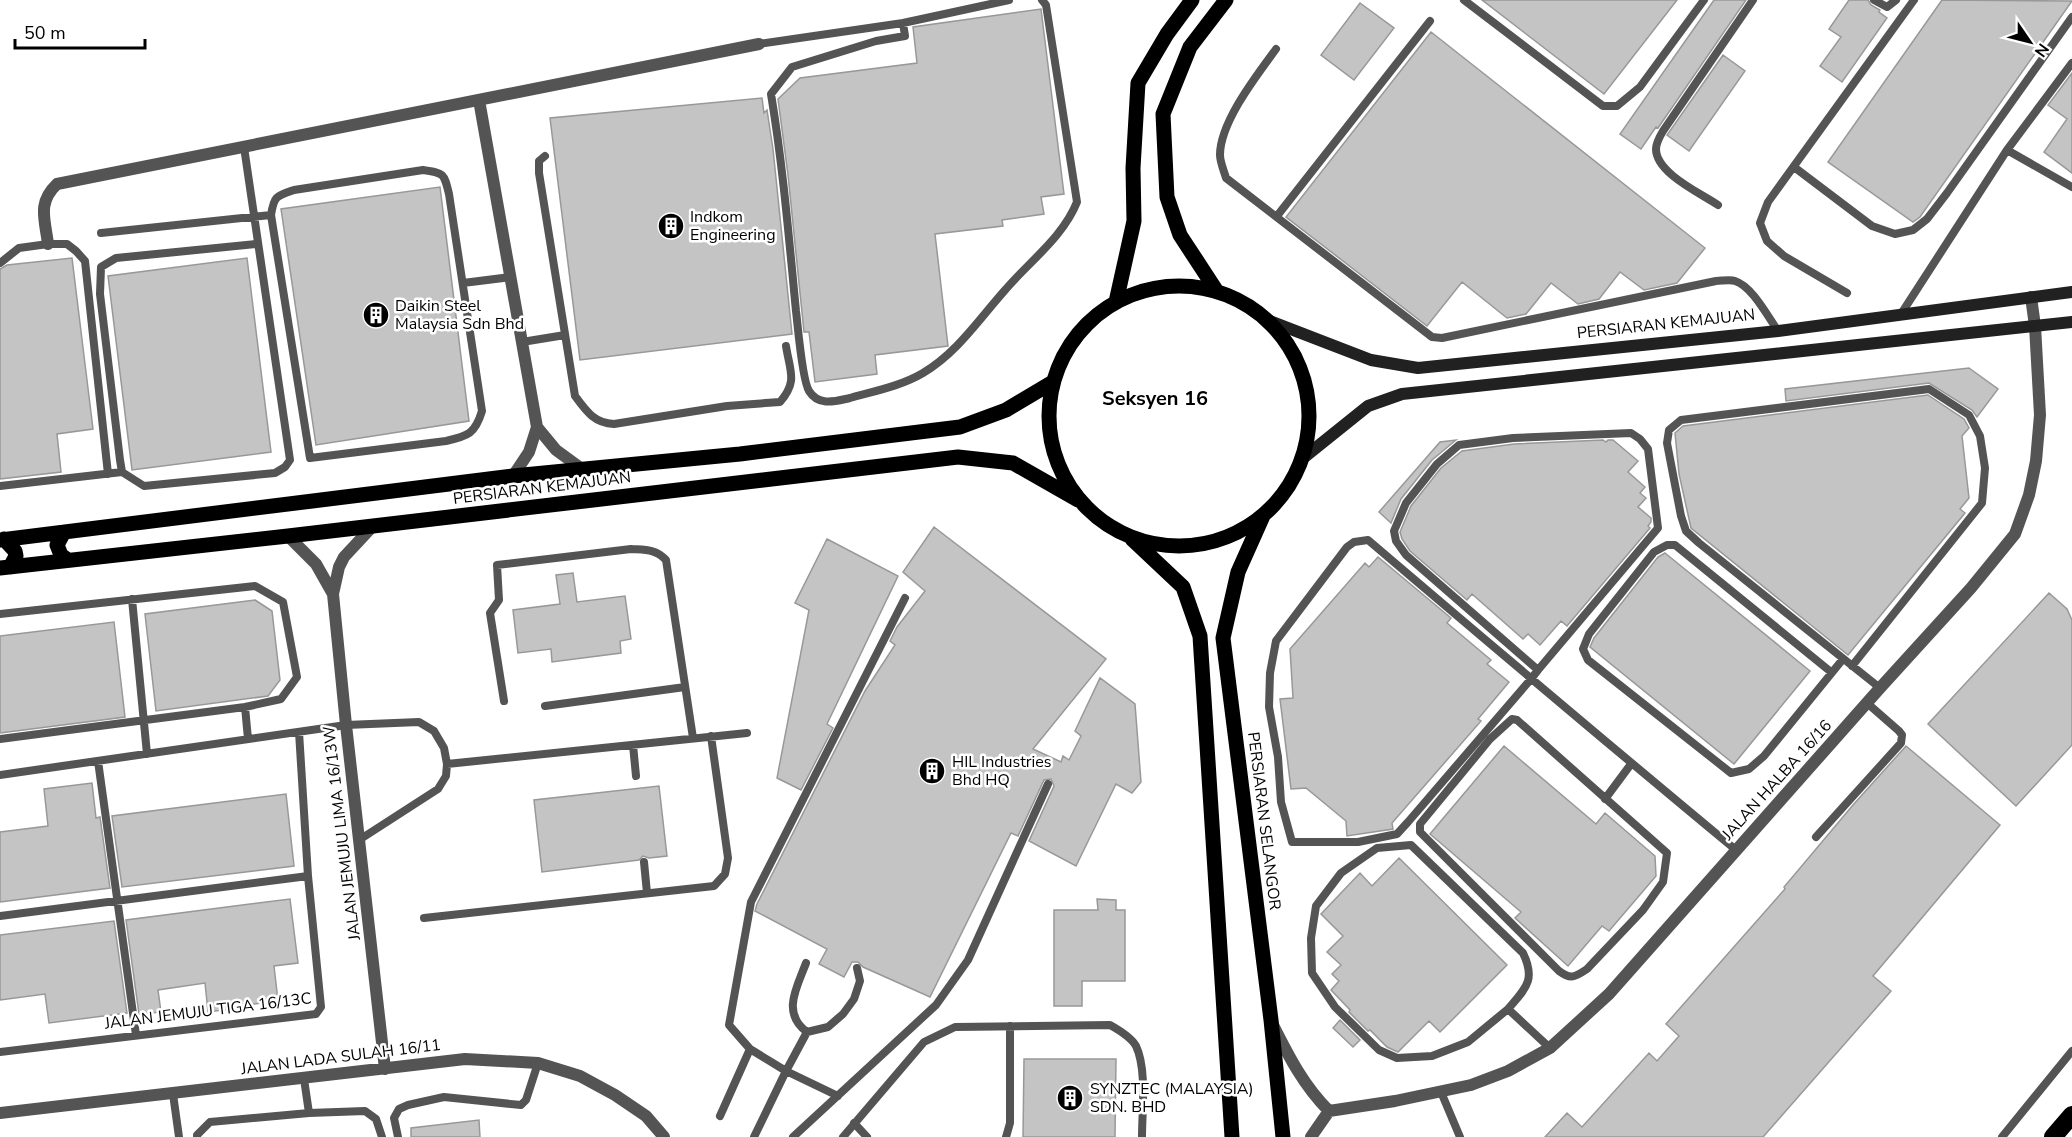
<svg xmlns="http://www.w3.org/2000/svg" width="2072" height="1137" viewBox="0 0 2072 1137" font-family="'Nunito Sans',sans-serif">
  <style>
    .building { fill: #c4c4c4; stroke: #989898; stroke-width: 1.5 }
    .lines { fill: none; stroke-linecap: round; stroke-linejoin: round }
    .lane { stroke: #545454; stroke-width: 8 }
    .street { stroke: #545454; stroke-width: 12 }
    .secondary { stroke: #212121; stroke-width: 12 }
    .primary { stroke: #000; stroke-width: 15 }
    .highway { stroke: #000; stroke-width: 18 }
    .labels { text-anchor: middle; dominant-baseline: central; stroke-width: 5; stroke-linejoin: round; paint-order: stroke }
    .poi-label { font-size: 16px; fill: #000; stroke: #fff; text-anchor: start }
    .street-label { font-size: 16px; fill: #000; stroke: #fff }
    .quarter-label { font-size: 20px; font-weight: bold; fill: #000; stroke: #fff }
  </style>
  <rect width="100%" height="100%" fill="#fff"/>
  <!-- building -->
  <path class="building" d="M1482,0h195l-73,94z
    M1714,0h32l-88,128 -2,-1 -15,22 -21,-15z
    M1849,0h19l3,5 9,5 -1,2 8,6 -45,64 -22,-16 21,-29 -12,-8z
    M1942,0l130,1 -152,216 -7,5 -85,-60z
    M1360,3l34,25 -40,52 -33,-25z
    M1041,9l23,185 -23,3 3,17 -42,6 1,6 -68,8 13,112 -73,9 2,19 -62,8 -6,-50h-5l-16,-157 -10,-76 22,-21 117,-15 -4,-36z
    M1431,32l274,216 -28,35 -33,7 -24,-18 -21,27 -21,5 -27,-21 -25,31 -19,4 -45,-36 -35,44 -141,-109z
    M1723,55l22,16 -56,80 -22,-16z
    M2072,73v100l-28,-21 23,-33 -19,-14z
    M762,98l2,15 3,-3 6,39 19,185 -212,26 -30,-242z
    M440,187l29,234 -153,24 -35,-236z
    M72,258l21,171 -36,5 4,38 -61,7v-210l7,-4z
    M247,258l24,194 -139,18 -24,-194z
    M1969,368l29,21 -21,28 -5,-7 -43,-27 -143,18 -1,-12z
    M1928,395l36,24 5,9 -7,8 7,62 -9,11 5,4 -117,142 -157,-127 -12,-54 -4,-41 8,-7z
    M1456,440l-24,20 -31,39 -10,24 -12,-11 61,-70z
    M1603,440l3,2 2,-2h5l25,21 -10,11 17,15 -5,6 6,5 -8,9 13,11v4l-3,4 2,2 -83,98 -6,-5 -21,24 -12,-11 -5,5 -51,-45 -5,6 -57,-49 -8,-12 -2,-7 11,-26 30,-38 21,-17 52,-7z
    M934,527l172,132 -73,90 28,13 2,-6 6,4 12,-24 -6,-5 25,-53 35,26 6,78 -9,11 -16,-9 -40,82 -47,-25 25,-55 -3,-7 -7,1 -26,56 -7,-3 -81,164 -67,-30 -5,-5h-6l-8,15 -25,-13 8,-15 -72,-38 2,-7 108,-213 30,-46 -5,-4 7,-14 28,-36 -22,-19z
    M827,539l71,37 -71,148 6,4 -32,62 -24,-12 32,-168 -14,-7z
    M1665,553l145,118 -76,93 -144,-117 4,-9 64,-81z
    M1378,557l73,61 -4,5 44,37 -4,4 22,18 -31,37 3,2 -89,102 1,6 -46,7 -1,-15 -40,-33 -15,1 -11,-90 13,-1 -3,-49 75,-86 4,4z
    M573,573l4,29 48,-6 6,43 -11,2 1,12 -69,9 -1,-13 -33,4 -5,-43 47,-6 -4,-29z
    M2049,593l18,16 5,11v125l-56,61 -88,-82z
    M255,600l17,11 8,69 -12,16 -112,15 -11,-97z
    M114,622l11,95 -125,16v-97z
    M1504,746l92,78 9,-11 50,43 1,20 -47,55 -7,-5 -34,40 -53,-48 6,-6 -91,-78z
    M1906,746l94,79 -127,151 18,15 -128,146h-218l22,-24 15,14 67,-74 8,8 22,-25 -13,-12 119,-135 -1,-2 69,-82z
    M92,783l4,35 4,-1 10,71 -110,14v-70l48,-6 -4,-37z
    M659,786l8,70 -18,2 -6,-2 -4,4 -97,12 -8,-72z
    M286,794l8,72 -172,21 -10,-71z
    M1399,858l108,107 -67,67 -11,-11 -31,31 -11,-5 -17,-17 -2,1 -19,-19 1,-2 -19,-20 8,-9 -7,-7 9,-9 -14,-13 16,-16 -22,-22 39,-41 12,13z
    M290,899l8,64 -24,3 4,35 -47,6 1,2 -24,3 -3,-29 -47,7 3,22 -22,2 -13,-94z
    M1097,899l19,1v10h9v71h-43v25h-28v-96h44z
    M114,921l13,92 -78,10 -4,-29 -45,6v-65z
    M1340,1020l20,20 -7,7 -20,-19z
    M1024,1059h92l-1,78h-92z
    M479,1120l1,17h-69v-9z"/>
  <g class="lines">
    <!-- lane -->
    <path class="lane" d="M1464,0l139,106h14l23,-19 64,-87
      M1874,0l13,7 9,-7
      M903,23l2,13 -29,5 -84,26 -21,27c12,72 18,145 25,217 2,16 6,69 13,80 10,16 27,10 41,7 25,-7 51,-12 73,-25 35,-21 56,-54 83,-84 24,-28 57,-52 71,-87l-31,-197 -4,-5
      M759,44l144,-21 106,-23
      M1276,49c-19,26 -56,73 -56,106 0,7 4,16 6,23l206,159 10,1 274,-57c6,0 14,-2 19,0 17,5 33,36 43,50
      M244,147l46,313 -5,7 -10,6 -131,13 -22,-14 -2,-12 -20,-166 1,-27 15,-9 141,-14
      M2007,150l65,37
      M545,156l-6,5v12l36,223c11,15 19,27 39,28l113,-18 53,-4c18,-21 10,-30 6,-56
      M1794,167l78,59 23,8 18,-4 14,-11 20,-26 125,-176
      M423,170c21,3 21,3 26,24l33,217c-7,23 -14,25 -36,30l-136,17 -39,-243c3,-19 5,-19 23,-25z
      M1718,205c-18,-12 -62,-32 -62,-56 0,-5 4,-13 7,-18l90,-131
      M1277,216l153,-195
      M101,233l170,-18
      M0,263l19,-15 29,-4h19l9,7 9,10 23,213
      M463,283l48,-6
      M1847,293l-63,-37 -17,-15 -7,-18 8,-21 146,-202
      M1901,314l106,-164 65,-87
      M522,342l43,-7
      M1631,433l9,6 8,10 10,79 -120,142 -132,-115 -10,-14 -2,-10 12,-28 31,-39 22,-19 54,-7z
      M0,486l122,-14
      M132,599l15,155
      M0,614l255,-28 28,16 14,75 -16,22 -36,8 -245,32
      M1852,666l130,-163 3,-35 -5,-32 -11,-21 -40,-26 -248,31 -12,10 -2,13 14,73 5,15 13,12 181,145
      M1538,670l-7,9 -123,143 -11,12 -39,8h-66l-11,-40 -3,-45 -9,-50 1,-34 6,-32 71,-94 7,-5 14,-2c122,104 245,208 368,310
      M1831,672l-156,-127h-8l-13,7 -65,82 -6,15 5,11 143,113 18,-4 15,-13 79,-97
      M504,701l-14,-88 9,-13 -2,-35 134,-16c15,1 25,0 35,11l27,178
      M545,706l140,-19
      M245,707l3,32
      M1512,719l5,1 150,133 -4,29 -20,28 -56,59c-12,8 -16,11 -28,2l-139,-139v-8l70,-85z
      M633,745l3,31
      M98,761l38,274
      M447,764l300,-31
      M0,775l346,-50 73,-3 15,9 10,17 3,16 -1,12 -8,13 -79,51
      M1605,799l26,-35
      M1816,837l85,-94 1,-8 -3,-4 -32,-28
      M644,862l3,31
      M0,916l308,-40
      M424,918l290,-32 11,-12 3,-16 -17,-122
      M1508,1009l-40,33 -36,14 -35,2 -18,-8 -44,-43 -23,-34 -1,-35 5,-32 25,-33 36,-25 34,-3 112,108c13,27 3,35 -15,56l42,39
      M807,1032l21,-5 15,-13 11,-15 6,-18 -3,-13
      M0,1052l316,-38 5,-7 -13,-131 -9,-144
      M1441,1092l19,45
      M173,1094l6,43
      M838,1096l-52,-25 -36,-22 -21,-24 22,-123 154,-304
      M309,1113l56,-2 11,8 6,18
      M720,1116l30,-67
      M854,1123l13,14
      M197,1137v-2l13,-13 99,-9 -5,-34
      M398,1137l-4,-19 5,-9 9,-4 36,-8 77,8 5,-5 12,-37
      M754,1137l32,-66 21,-39c-26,-19 -10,-45 -1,-69
      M793,1137l143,-132 32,-45 80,-176
      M843,1137l81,-95 31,-15 155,-2c9,5 21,12 26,21 11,23 6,65 6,91
      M1006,1137l4,-14v-97
      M2002,1137l70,-86"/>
    <!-- street -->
    <path class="street" d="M479,100l58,327 19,23 26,19
      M48,244c-3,-25 -11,-41 9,-60l702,-140
      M513,476l16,-24 8,-25
      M372,527l-28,30 -5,10 -6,27 13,131 39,344
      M288,536l28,28 17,30
      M1273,1025c16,32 31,61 56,86
      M0,1113l465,-54 73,4 42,13 35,19 31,21 18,21
      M1311,1137l18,-26 66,-10 76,-16 37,-14 42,-23 59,-54 271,-306 91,-100 44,-54 14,-39 7,-34 4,-46 -5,-89 -4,-29"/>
    <!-- secondary -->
    <path class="secondary" d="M1270,321l101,39 47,8 360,-37 294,-39
      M1302,459l66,-53 34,-12 670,-72"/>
    <!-- primary -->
    <path class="primary" d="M1049 416a130 130 0 1 1 260 0a130 130 0 1 1-260 0Z
      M1216,290l-36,-55 -13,-38 -4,-83 27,-67 36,-47
      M1116,302l18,-81 -1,-53 5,-85 29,-49 25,-34
      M1263,516l-25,56 -15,66 48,382 12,117
      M64,532l-7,13 4,10 7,5
      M4,539l11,12 1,5 -6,11
      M1132,539l51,48 17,49 32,501
      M0,540l513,-64 227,-22 220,-27 46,-17 47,-28
      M0,568l288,-32 670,-79 55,6 65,37"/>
    <!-- highway -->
    <path class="highway" d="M2053,1137l19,-22"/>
  </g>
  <!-- icons -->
  <defs>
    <symbol id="building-disc" viewBox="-11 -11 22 22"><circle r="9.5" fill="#000" stroke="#fff"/><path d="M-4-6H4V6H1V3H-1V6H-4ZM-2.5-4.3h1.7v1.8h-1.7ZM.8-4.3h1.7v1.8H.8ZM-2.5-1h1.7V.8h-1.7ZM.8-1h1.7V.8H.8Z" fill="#fff"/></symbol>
  </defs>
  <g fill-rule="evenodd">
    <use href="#building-disc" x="656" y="211" width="30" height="30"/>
    <use href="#building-disc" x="361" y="300" width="30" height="30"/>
    <use href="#building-disc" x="917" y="756" width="30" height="30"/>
    <use href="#building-disc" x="1055" y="1083" width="30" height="30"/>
  </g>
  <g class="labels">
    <!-- poi labels -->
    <g class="poi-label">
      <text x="690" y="217">Indkom<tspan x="690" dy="18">Engineering</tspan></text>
      <text x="395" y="306">Daikin Steel<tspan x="395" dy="18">Malaysia Sdn Bhd</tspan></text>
      <text x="952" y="762">HIL Industries<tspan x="952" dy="18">Bhd HQ</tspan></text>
      <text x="1090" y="1089">SYNZTEC (MALAYSIA)<tspan x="1090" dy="18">SDN. BHD</tspan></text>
    </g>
    <!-- street labels -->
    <g class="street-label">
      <text transform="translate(1666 324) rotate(-6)">PERSIARAN KEMAJUAN</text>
      <text transform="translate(542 488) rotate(-7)">PERSIARAN KEMAJUAN</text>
      <text transform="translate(1777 780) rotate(-48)">JALAN HALBA 16/16</text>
      <text transform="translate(1264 821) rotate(83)">PERSIARAN SELANGOR</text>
      <text transform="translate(342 833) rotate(-97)">JALAN JEMUJU LIMA 16/13W</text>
      <text transform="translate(208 1011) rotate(-7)">JALAN JEMUJU TIGA 16/13C</text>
      <text transform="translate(341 1057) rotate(-7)">JALAN LADA SULAH 16/11</text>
    </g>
    <!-- quarter labels -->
    <g class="quarter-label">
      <text x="1155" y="398">Seksyen 16</text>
    </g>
  </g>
  <!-- north arrow -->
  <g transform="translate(2030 42) rotate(125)" stroke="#ffffff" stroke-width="4.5" paint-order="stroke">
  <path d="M0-4.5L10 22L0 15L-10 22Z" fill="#000000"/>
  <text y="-9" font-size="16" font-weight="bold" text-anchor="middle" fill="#000000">N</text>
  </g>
  <!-- scale -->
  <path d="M15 39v9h130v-9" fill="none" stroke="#000000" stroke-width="3"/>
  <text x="24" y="39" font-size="18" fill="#000000" stroke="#ffffff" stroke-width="4.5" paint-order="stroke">50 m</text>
</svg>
